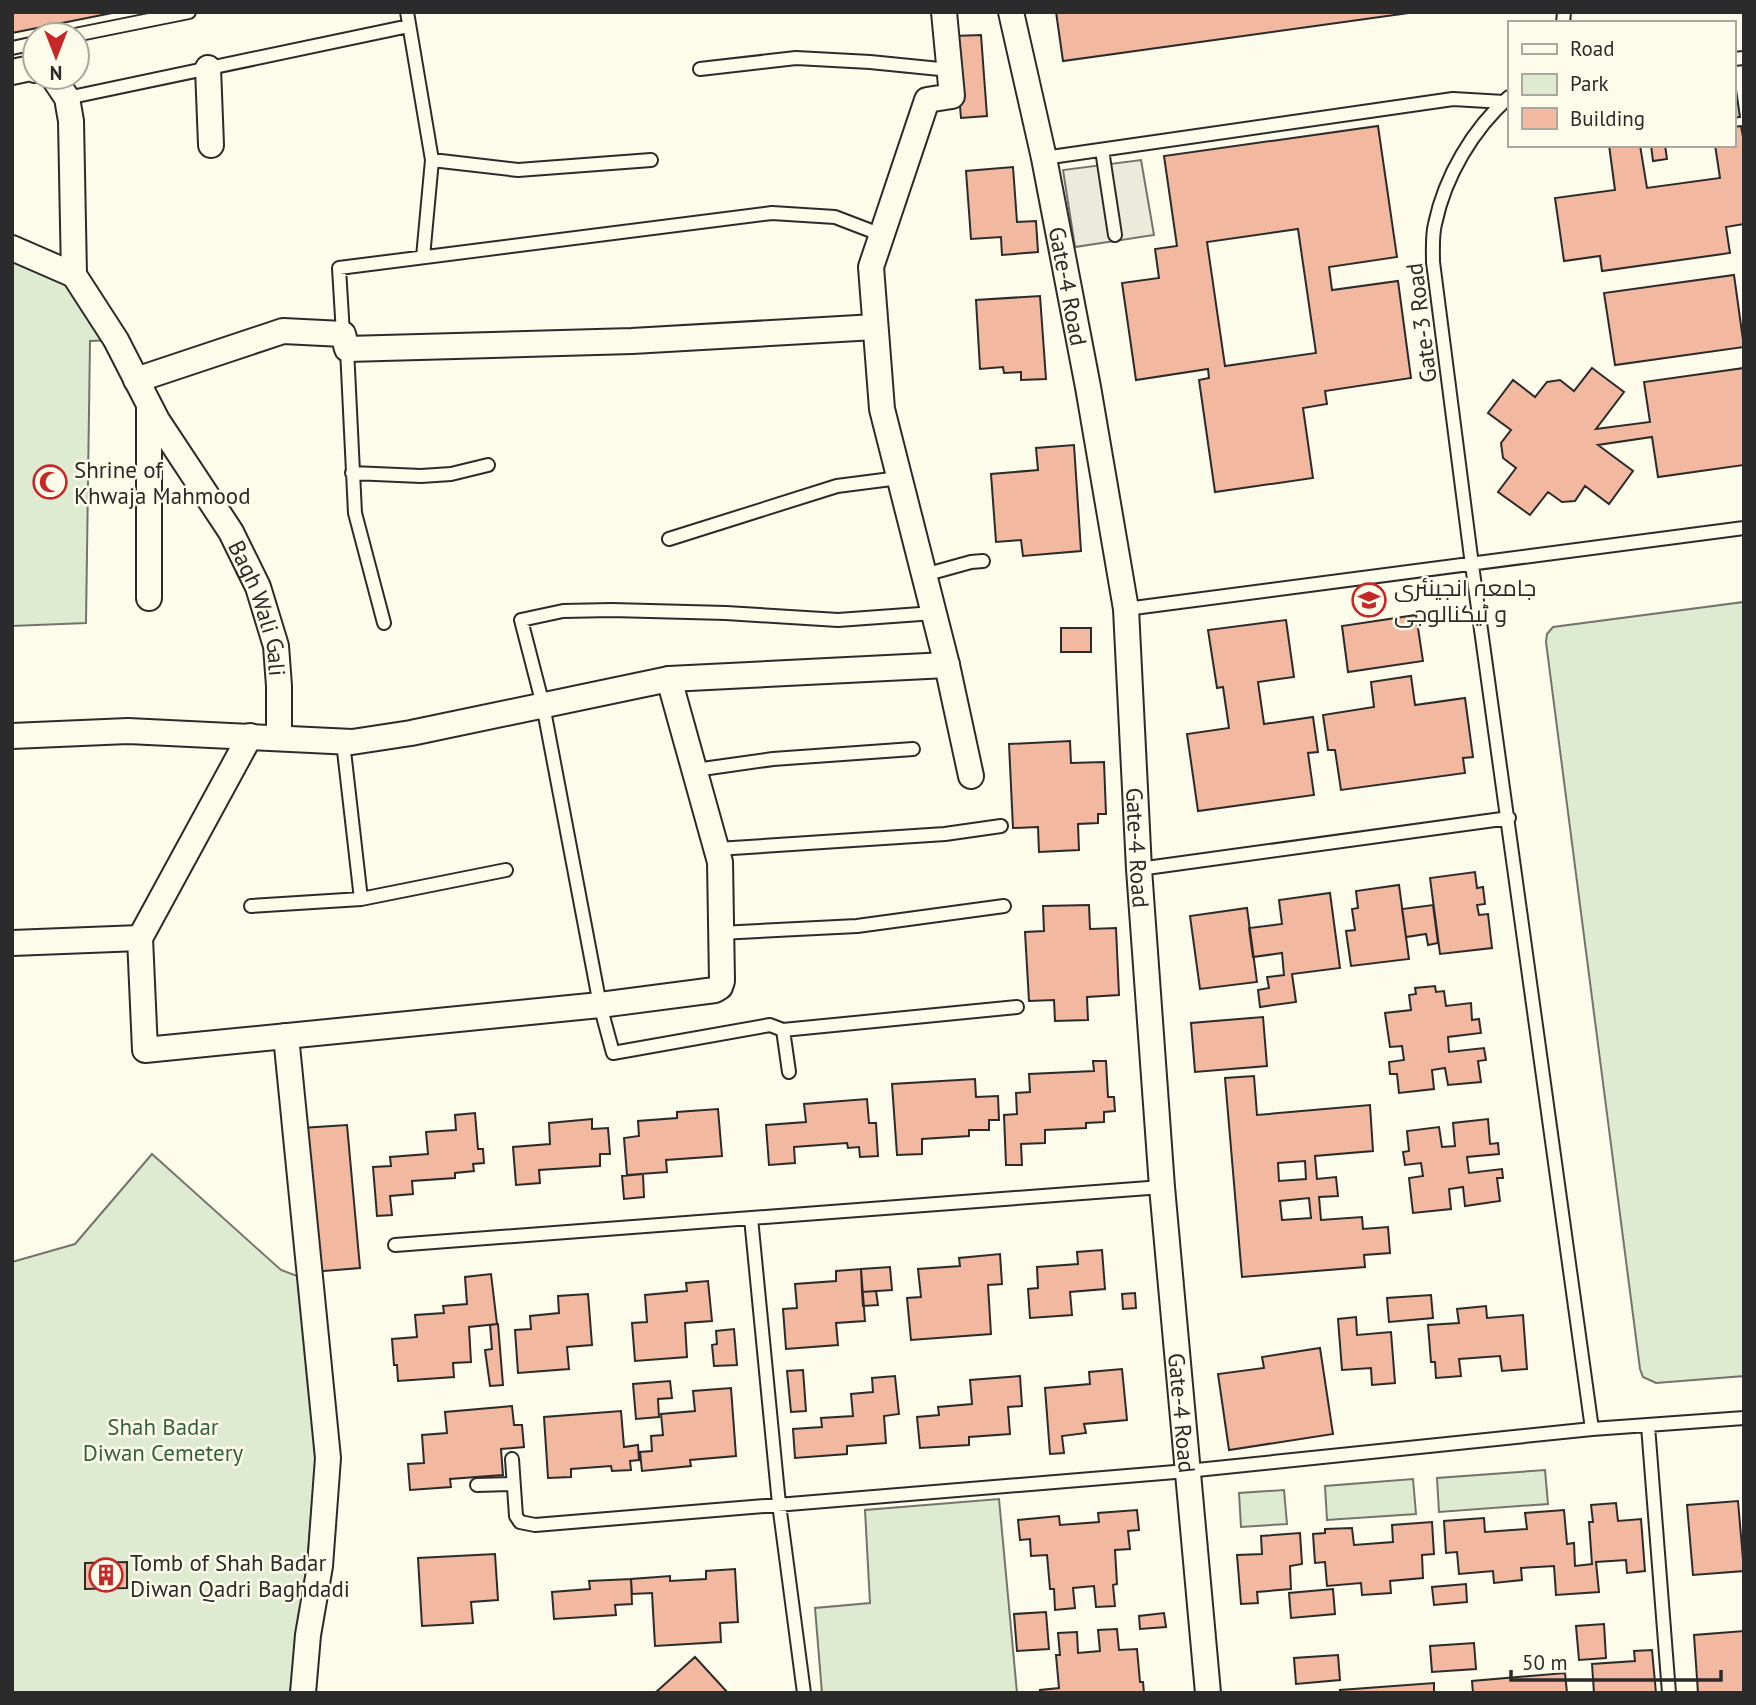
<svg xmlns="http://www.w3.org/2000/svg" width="1756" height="1705" viewBox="0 0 1756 1705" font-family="'PT Sans',Cairo,sans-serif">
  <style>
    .green { fill: #deebd1; stroke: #74746e; stroke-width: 2 }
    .parking { fill: #eceadb; stroke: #74746e; stroke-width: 2 }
    .building { fill: #f2b8a0; stroke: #2b2b2b; stroke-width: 2; fill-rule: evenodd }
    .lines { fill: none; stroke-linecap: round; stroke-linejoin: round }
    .lane-casing { stroke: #2b2b2b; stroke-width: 16 }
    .street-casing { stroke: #2b2b2b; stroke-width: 28 }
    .lane { stroke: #fdfbea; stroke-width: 12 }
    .street { stroke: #fdfbea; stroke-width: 24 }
    .labels { text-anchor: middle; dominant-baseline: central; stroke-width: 5; stroke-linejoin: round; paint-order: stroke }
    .street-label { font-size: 23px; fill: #2b2b2b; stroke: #fdfbea }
    .poi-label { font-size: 23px; fill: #2b2b2b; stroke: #fdfbea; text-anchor: start }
    .park-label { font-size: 23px; fill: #34623c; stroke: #fdfbea }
  </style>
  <rect width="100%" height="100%" fill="#fdfbea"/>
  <!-- green -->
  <path class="green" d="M12,248l62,27 42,65 -26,1 -4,282 -74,3z
    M1744,602v774l-88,7 -13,-6 -3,-8 -94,-727 1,-8 6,-7z
    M152,1154l129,116 24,9 11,178 -9,109 -17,127h-278v-431l63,-18z
    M1545,1470l3,34 -109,8 -2,-34z
    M1413,1479l3,35 -89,6 -2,-34z
    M1284,1490l3,34 -46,3 -2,-34z
    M999,1499l18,194h-195l-7,-85 55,-5 -5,-93z"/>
  <!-- parking -->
  <path class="parking" d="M1141,160l13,75 -79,12 -12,-77z"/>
  <!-- building -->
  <path class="building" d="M12,12h105l-105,21z
    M1056,12h360l-353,49z
    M981,35l6,81 -26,2 -7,-82z
    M1734,76l6,41 -7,1v-41z
    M1378,126l19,131 -68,10 3,23 66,-9 13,97 -86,13 2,13 -24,4 10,70 -98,14 -16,-112 10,-2 -1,-9 -72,11 -14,-97 37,-5 -4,-29 22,-3 -13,-90zM1298,229l18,124 -91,13 -18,-124z
    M1741,126l3,16v82l-18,3 4,26 -128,18 -2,-15 -36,5 -9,-63 60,-8 -6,-45h31l7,43 73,-10 -5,-33h18v-18z
    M1651,145h14l2,14 -14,2z
    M1013,167l4,55 19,-1 2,31 -36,3 -1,-18 -30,2 -5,-68z
    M1734,275l10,72 -129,18 -11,-72z
    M1040,296l6,83 -25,1v-8l-17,1 -1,-6 -23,2 -4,-69z
    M1592,368l32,24 -28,37 54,-7 -6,-40 100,-14v97l-86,12 -6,-40 -54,8 35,26 -24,33 -24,-18 -10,15 -13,1 -14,-10 -18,23 -32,-23 18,-24 -13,-10 -2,-15 10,-13 -23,-17 25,-33 22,17 12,-15 13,-2 14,11z
    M1074,445l7,106 -58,5 -2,-16 -25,2 -5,-68 47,-4 -2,-22z
    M1416,615l7,46 -75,11 -6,-46z
    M1286,620l8,57 -36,5 6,42 49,-7 5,35 -10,1 6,42 -116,16 -11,-77 42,-6 -6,-41 -6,1 -9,-58z
    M1061,628h30v24h-30z
    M1411,676l4,29 50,-7 8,59 -10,1 2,15 -124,17 -6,-40h-7l-5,-35 51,-8 -3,-25z
    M1070,741l1,22 33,-1 2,52h-8v9l-20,1 1,26 -40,2 -1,-25 -25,1 -4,-84z
    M1475,872l2,16 6,-1 2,17 -8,1 2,10 9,-1 4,34 -52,6 -10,-76z
    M1399,885l10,74 -58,7 -5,-35 9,-1 -3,-21 6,-1 -2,-17z
    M1330,893l10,75 -48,6 4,28 -36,5 -2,-17 11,-2 -2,-11 17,-2 -2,-22 -29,4 -4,-29 33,-4 -3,-24z
    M1089,905l1,24 26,-1 3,67 -32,2 1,23 -33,1 -1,-21 -25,1 -4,-69 19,-1 -1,-25z
    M1433,905l5,38 -10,2 -2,-11 -20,3 -4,-28z
    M1247,908l10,74 -57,7 -10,-73z
    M1435,986l1,6 8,-1 2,15 25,-3 1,17 7,-1 2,14 -33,4 1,15 35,-4 2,12 -8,1 3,21 -33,3 -3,-17 -13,2 2,19 -35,4 -2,-19h-7l-1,-12 15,-2 -2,-14 -12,1 -5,-34 26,-3 -2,-15 7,-1 -1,-6z
    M1263,1017l4,49 -72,6 -4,-49z
    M1093,1061h13l2,36h6l1,14 -11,1v10l-18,1v5l-41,2v13l-24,1 1,21h-16l-2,-50 13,-1 -1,-21 14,-1 -1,-18 65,-3z
    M1254,1076l3,39 113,-10 3,46 -58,5 2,23 19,-2 2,19 -19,1 2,23 41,-3 1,12 25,-2 2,26 -26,2 1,12 -123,10 -17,-199zM1305,1161l1,18 -27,2 -1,-18zM1309,1198l2,20 -29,2 -2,-19z
    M975,1079l1,18 22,-1 1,24h-10v10h-20v6l-47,3v15l-25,1 -5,-71z
    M867,1099l2,24h7l2,33 -18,1 -1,-10 -11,1 -1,-5 -53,4 1,16 -26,2 -3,-40 40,-3 -2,-18z
    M718,1109l4,47 -56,4 1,12 -40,3 -3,-37 15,-2 -1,-15 39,-3v-6z
    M475,1113l3,36h5l1,14 -11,1 1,7 -19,2v5l-43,3 1,13 -23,2 2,19 -15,1 -4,-49 18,-1 -1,-9 38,-3 -2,-22 30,-2 -1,-15z
    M592,1119v10l16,-1 2,26h-10v12l-61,4 1,13 -24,2 -3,-38 37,-3 -1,-21z
    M1488,1119l2,25 8,-1 1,11 -32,3 2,16 33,-4 1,9h-6l3,23 -35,5 -2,-19 -14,2 2,20 -38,4 -4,-35 14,-2 -2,-13 -16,2 -2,-13 6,-1 -2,-20 32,-4 3,20 13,-1 -2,-23z
    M347,1125l13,143 -48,4 -11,-144z
    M643,1174l1,23 -20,2 -2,-23z
    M1102,1250l3,39 -35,3 2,23 -42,3 -2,-29 10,-1 -1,-21 41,-3 -1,-12z
    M1000,1254l2,30 -14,1 3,49 -80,6 -4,-42 14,-1 -3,-28 42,-3 -1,-8z
    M890,1267l2,23 -30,2 -1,-23z
    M861,1269l4,52 -29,2 2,22 -52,4 -3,-40 14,-1 -2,-24 41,-3v-10z
    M491,1274l6,50 -28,3 2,35 -18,1 1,14 -56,4 -1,-16h-3l-2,-26 25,-2 -2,-22 29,-2 -1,-7 24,-2 -2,-27z
    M708,1281l4,40 -27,2 2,34 -52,4 -3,-38 15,-1 -2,-27 42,-4 -1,-8z
    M876,1291l2,14 -15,1 -1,-14z
    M1135,1293l1,15 -13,1 -1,-15z
    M588,1294l4,51 -25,2 2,22 -51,4 -3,-43 16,-1 -1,-13 29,-3 -1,-17z
    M1431,1295l2,23 -44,4 -2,-24z
    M1486,1306l1,12 36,-3 4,54 -25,2 -2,-15 -41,3 2,17 -25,2 -1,-16h-4l-3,-37 31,-2 -2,-14z
    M1356,1317l1,18 34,-3 4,51 -23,2 -1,-17 -29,2 -4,-51z
    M498,1324l5,61 -13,1 -5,-36 7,-1 -2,-24z
    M734,1329l3,36 -23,1 -2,-21 5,-1 -1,-13z
    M1320,1348l13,86 -104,16 -11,-76 46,-6 -2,-11z
    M1122,1369l5,51 -43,4 2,9 -24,3 2,17 -14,1 -5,-66 45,-4 -1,-12z
    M803,1370l3,41 -15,1 -4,-41z
    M895,1376l4,38 -15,2 2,27 -39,3v8l-52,4 -2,-29 29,-2 -1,-9 32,-2 -2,-22 22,-2 -1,-14z
    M1020,1376l2,30 -14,1 2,27 -41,3v8l-49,3 -3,-31 22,-2 -1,-8 34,-3 -2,-24z
    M670,1381l2,17 -14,1 1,18 -23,2 -3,-35z
    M731,1388l5,68 -46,4 1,6 -49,5 -2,-19 12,-1 -1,-15 12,-1 -2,-21 34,-3 -2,-20z
    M512,1406l2,19h8l2,22 -23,2 2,26 -53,4 1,8 -41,3 -2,-26 16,-1 -2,-28 25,-2 -2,-21z
    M621,1411l3,36 14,-2 1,15 -9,1 1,9 -19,1 -1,-5 -40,3v8l-23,1 -4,-61z
    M1738,1501l6,70 -51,4 -6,-70z
    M1616,1503l2,18 23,-2 4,52 -18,2 -1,-13 -30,2 3,30 -43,3 -2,-29 -33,2 1,12 -28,3 -1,-12 -34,3 -2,-22 -11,1 -2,-32 40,-3 1,14 42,-3 -2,-16 39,-3 3,34 7,-1 1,23 17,-2 -3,-42h4l-2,-17z
    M1137,1510l2,20 -11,1 2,18 -15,1 2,34 -4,1 2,21 -19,1 -2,-21 -21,2 2,20 -20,2 -1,-21h-4l-3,-34 -16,1 -1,-17 -10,1 -2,-20 41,-4 1,9 39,-3 -1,-9z
    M1432,1522l2,32 -12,1 1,23 -33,3 1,12 -29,2 -1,-12 -34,3 -2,-24 -10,1 -2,-29 12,-1v-4l27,-1 2,17 39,-3 -1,-17z
    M1300,1533l2,31 -12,2 1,23 -34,3 1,11 -17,1 -4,-49 25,-1 -1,-18z
    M495,1554l3,46 -27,2 2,21 -51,3 -4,-68z
    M127,1562v26l-42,1v-26z
    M735,1569l3,53 -18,1 1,19 -66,4 -3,-53 -20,1 -1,-15 39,-3v5l36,-2v-8z
    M631,1579l1,25 -17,1 1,10 -62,4 -2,-27 38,-3 -1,-8z
    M1466,1584l1,18 -33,3 -2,-18z
    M1333,1589l2,25 -44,4 -2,-25z
    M1046,1612l3,37 -32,2 -3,-37z
    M1164,1613l2,14 -26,2 -1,-13z
    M1604,1624l2,34 -27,2 -3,-34z
    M1117,1629l2,21 18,-1 3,33h3l1,11h-104v-3l19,-2 -3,-33h4l-2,-22 19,-1 1,21 22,-2 -2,-21z
    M1744,1631v62h-46l-4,-58z
    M1474,1643l2,26 -44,3 -2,-26z
    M1652,1650l4,43h-62l-2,-29 43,-3 -1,-10z
    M1338,1655l2,25 -44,4 -2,-26z
    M695,1657l33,36h-73z
    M1565,1673l2,20h-94l-1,-12z
    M1434,1683v10h-94v-3z"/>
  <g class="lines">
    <defs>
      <path id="lane" d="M407,12l25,148 -9,97
        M1563,23l1,-11
        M75,35l114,-23
        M12,48l23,-5
        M1733,59l11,-1
        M700,69l96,-11 74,4 80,8
        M1509,97c-36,32 -64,79 -74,127 -3,12 -2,26 -2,38l39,303 120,864
        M67,98l342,-72
        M1102,150l13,85
        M1044,158l409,-59 51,3
        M432,160l86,10 133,-10
        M343,334l-4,-66 433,-55 63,4 47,18
        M347,349l8,164 29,110
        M352,473l69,3 30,-2 37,-9
        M669,539l168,-53 62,-8
        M924,575l47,-13 12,-1
        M1126,609l618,-81
        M343,742l18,157
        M695,770l78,-11 140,-10
        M717,849l228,-15 56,-8
        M1139,869l370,-51
        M251,906l110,-7 145,-29
        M720,933l137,-7 147,-20
        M783,1030l234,-23
        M789,1072l-6,-42 -13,-5 -157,28 -13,-48 -57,-300 -22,-85 42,-9 49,-1 114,3 112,7 96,-7
        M751,1218l28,286 25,189
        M395,1245l767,-58
        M1648,1426l21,267
        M512,1459l4,57 4,6 15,3 652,-54 405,-42 152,-11
        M477,1485l36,-1"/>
      <g id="street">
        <path d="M944,12l8,84 -25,4 -56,167 11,142 65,256 24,111"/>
        <path id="s1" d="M1011,12l33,146 44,229 38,222 13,260 23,318 46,506"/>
        <path d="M208,68l3,77"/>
        <path d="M12,72l19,-4 4,2"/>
        <path id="s2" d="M53,77l14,21 4,23 3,154 42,65 41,80 74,112 27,55 18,59 3,40v51"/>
        <path d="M12,248l62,27"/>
        <path d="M136,380l147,-49 60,3 4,15 285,-8 243,-14"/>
        <path d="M149,406v192"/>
        <path d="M12,736l116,-5 224,11 59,-9 258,-54 278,-14"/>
        <path d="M250,736l-110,202 5,112 455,-45 115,-15 5,-3 2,-6 -2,-119 -51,-183"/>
        <path d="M12,943l128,-5"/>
        <path d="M286,1036l42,422 -8,108 -12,69 -5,58"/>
      </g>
    </defs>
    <!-- lane casing -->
    <use href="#lane" class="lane-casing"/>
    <!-- street casing -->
    <use href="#street" class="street-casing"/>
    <!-- lane -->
    <use href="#lane" class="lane"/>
    <!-- street -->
    <use href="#street" class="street"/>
  </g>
  <!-- icons -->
  <defs>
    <symbol id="mosque-ring" viewBox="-11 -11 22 22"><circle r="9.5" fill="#fdfbea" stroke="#c62828" stroke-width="1.5"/><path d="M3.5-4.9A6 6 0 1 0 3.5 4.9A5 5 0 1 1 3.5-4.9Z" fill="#c62828"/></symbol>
    <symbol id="university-ring" viewBox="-11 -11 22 22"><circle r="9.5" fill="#fdfbea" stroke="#c62828" stroke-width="1.5"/><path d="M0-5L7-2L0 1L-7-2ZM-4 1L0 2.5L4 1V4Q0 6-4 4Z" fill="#c62828"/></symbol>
    <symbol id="building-ring" viewBox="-11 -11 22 22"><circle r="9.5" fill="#fdfbea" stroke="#c62828" stroke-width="1.5"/><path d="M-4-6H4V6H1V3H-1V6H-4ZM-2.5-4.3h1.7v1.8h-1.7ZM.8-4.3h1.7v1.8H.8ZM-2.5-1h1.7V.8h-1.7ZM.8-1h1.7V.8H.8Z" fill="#c62828"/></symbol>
  </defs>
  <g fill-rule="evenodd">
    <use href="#mosque-ring" x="31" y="463" width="38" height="38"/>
    <use href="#university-ring" x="1350" y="581" width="38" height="38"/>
    <use href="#building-ring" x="87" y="1556" width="38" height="38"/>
  </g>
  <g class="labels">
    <!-- street labels -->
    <g class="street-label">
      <text stroke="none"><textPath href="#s1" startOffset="280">Gate-4 Road</textPath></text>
      <text transform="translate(1421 323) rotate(-97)">Gate-3 Road</text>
      <text stroke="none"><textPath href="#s2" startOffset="586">Bagh Wali Gali</textPath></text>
      <text stroke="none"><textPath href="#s1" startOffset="847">Gate-4 Road</textPath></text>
      <text stroke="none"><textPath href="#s1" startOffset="1414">Gate-4 Road</textPath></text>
    </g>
    <!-- poi labels -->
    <g class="poi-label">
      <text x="74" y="469">Shrine of<tspan x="74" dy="26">Khwaja Mahmood</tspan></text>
      <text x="1394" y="587">جامعہ انجینئری<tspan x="1394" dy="26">و ٹیکنالوجی</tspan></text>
      <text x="130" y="1562">Tomb of Shah Badar<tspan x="130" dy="26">Diwan Qadri Baghdadi</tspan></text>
    </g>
    <!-- park labels -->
    <g class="park-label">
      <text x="163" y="1426">Shah Badar<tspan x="163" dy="26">Diwan Cemetery</tspan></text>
    </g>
  </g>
  <!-- border -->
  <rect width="1756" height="1705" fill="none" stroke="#2b2b2b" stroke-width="28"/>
  <!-- legend -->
  <rect x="1508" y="21" width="228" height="126" fill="#fdfbea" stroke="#a9a89e" stroke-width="2"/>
  <rect x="1522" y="44" width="35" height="10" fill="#fdfbea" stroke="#a9a89e" stroke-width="2"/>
  <text x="1570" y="56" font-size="21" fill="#2b2b2b">Road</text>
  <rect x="1522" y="74" width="35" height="21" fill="#deebd1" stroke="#a9a89e" stroke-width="2"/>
  <text x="1570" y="91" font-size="21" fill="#2b2b2b">Park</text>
  <rect x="1522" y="108" width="35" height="21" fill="#f2b8a0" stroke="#a9a89e" stroke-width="2"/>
  <text x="1570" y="126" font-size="21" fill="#2b2b2b">Building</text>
  <!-- north arrow -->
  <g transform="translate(56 56) rotate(180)"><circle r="33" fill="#fdfbea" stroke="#a9a89e" stroke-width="2"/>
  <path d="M0-5L12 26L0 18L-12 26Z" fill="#c62828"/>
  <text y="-10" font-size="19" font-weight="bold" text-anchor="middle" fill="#2b2b2b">N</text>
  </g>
  <!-- scale -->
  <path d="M1511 1670v10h210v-10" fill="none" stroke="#2b2b2b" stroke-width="3.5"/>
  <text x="1522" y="1670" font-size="21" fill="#2b2b2b" stroke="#fdfbea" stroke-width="5" paint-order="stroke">50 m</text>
</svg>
